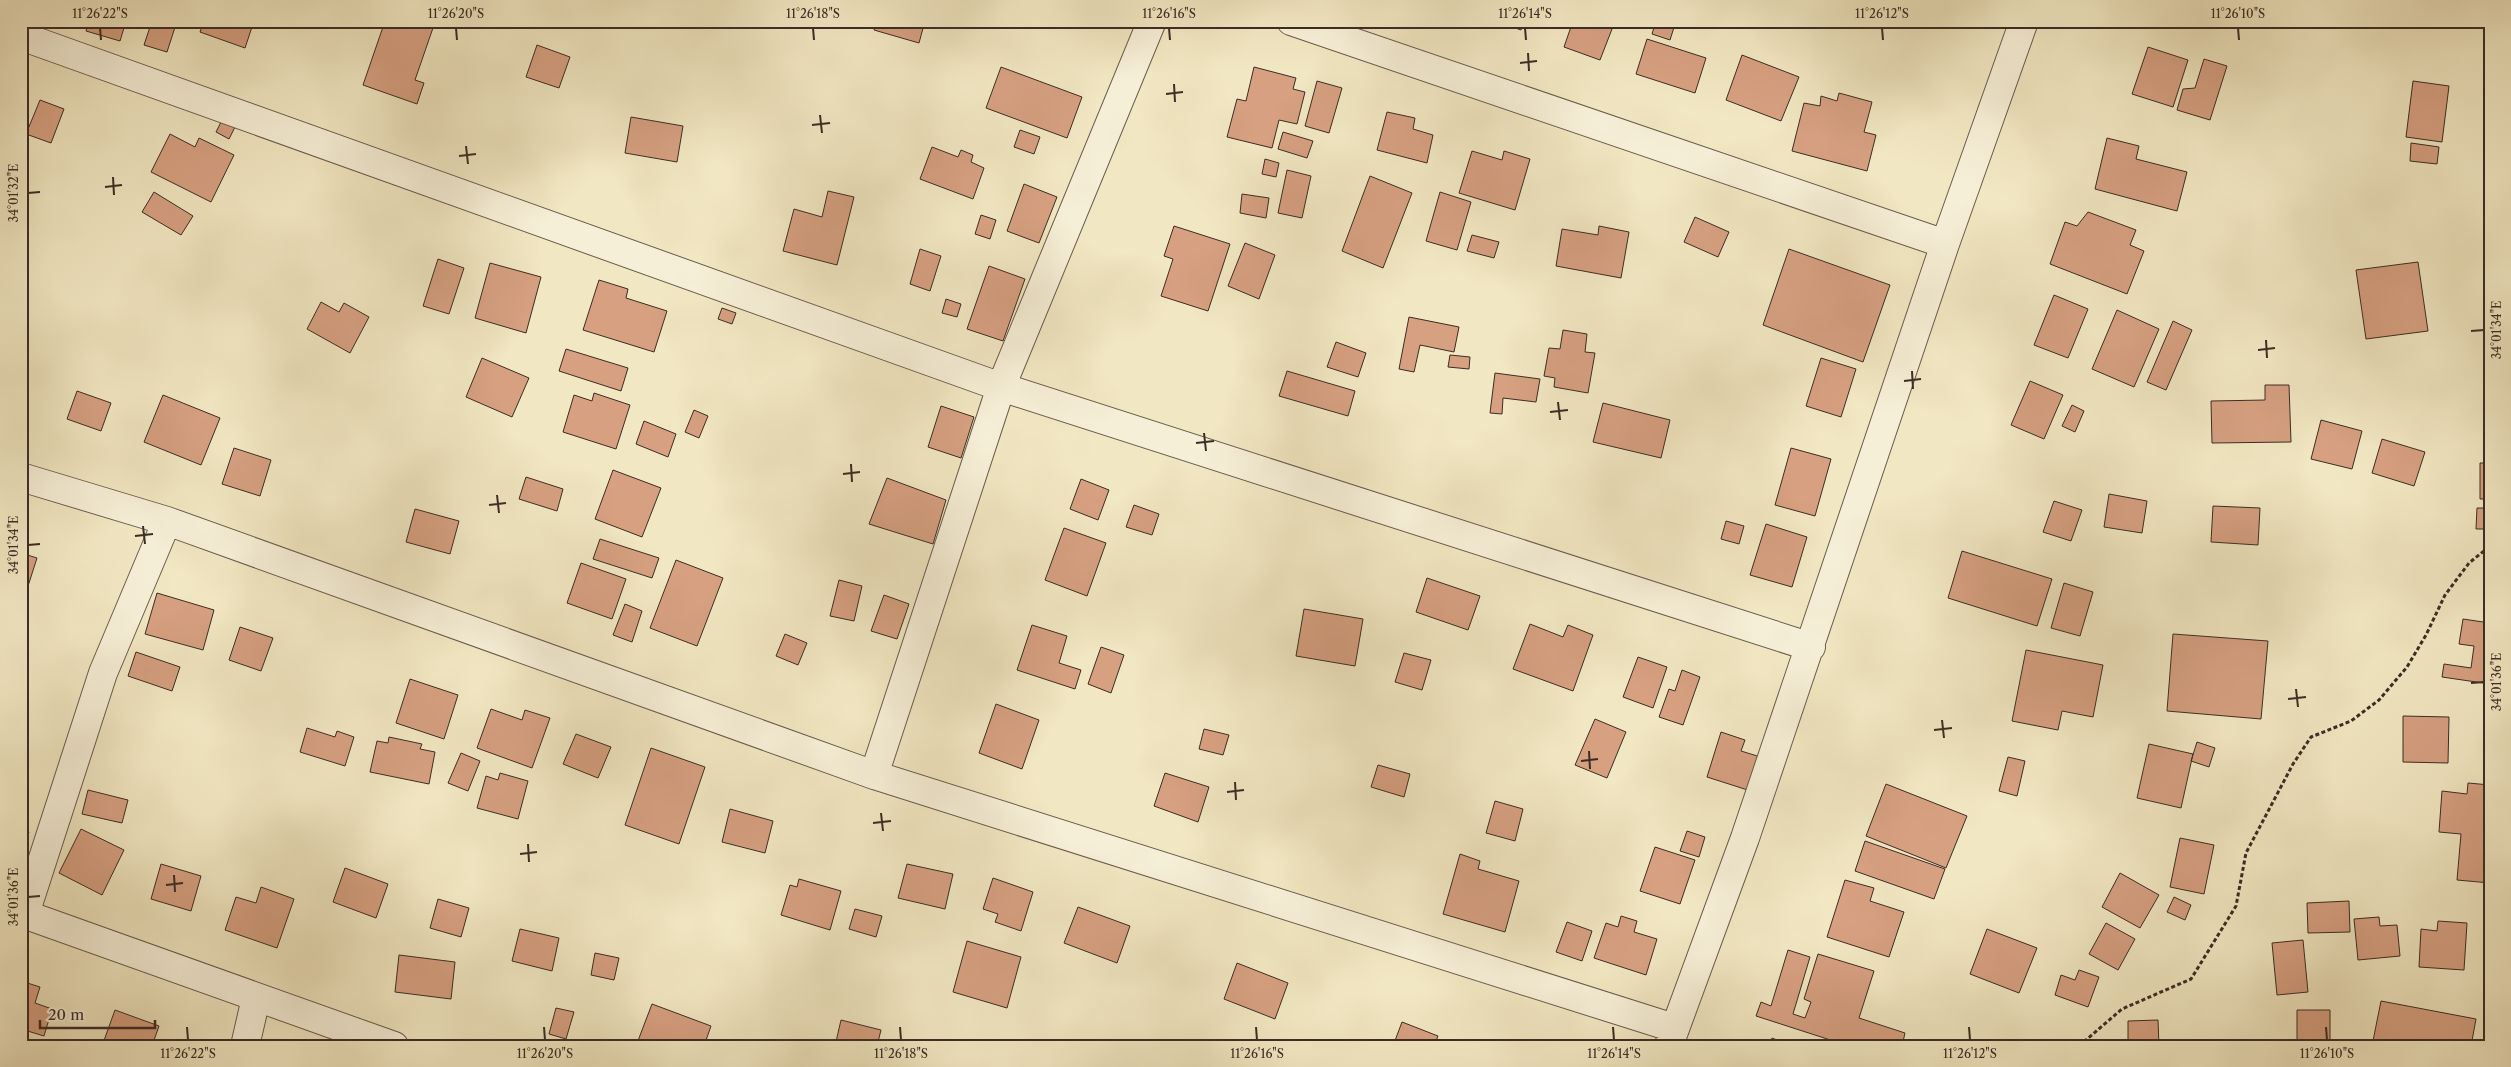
<svg xmlns="http://www.w3.org/2000/svg" width="2511" height="1067" viewBox="0 0 2511 1067" font-family="'Libre Caslon Text',serif">
  <style>
    .building { fill: #d6a081; stroke: #3c2c25 }
    .lines { fill: none; stroke-linecap: round; stroke-linejoin: round }
    .minor-casing { stroke: #695b4c; stroke-width: 30 }
    .path { stroke: #3c2c25; stroke-width: 3; stroke-dasharray: 4 2.5; stroke-linecap: butt }
    .minor { stroke: #f6efd7; stroke-width: 28 }
    .ticks { fill: none; stroke: #3c2c25; stroke-width: 2 }
    .neatline { fill: none; stroke: #3c2c25; stroke-width: 2 }
    .ticks-label { font-size: 12px; text-anchor: middle; fill: #3c2c25 }
  </style>
  <rect width="100%" height="100%" fill="#f1e7c2"/>
  <filter id="stains"><feTurbulence type="fractalNoise" baseFrequency=".004" numOctaves="4"/><feColorMatrix values="0 0 0 0 .2 0 0 0 0 .09 0 0 0 0 .02 0 0 0 .5 -.17"/></filter>
  <radialGradient id="worn" r=".72"><stop offset=".6" stop-color="#630" stop-opacity="0"/><stop offset="1" stop-color="#630" stop-opacity=".3"/></radialGradient>
  <!-- building -->
  <path class="building" d="M89,21h37l-6,20 -34,-10z
    M152,21h25l-10,31 -23,-7z
    M204,21h50l-9,27 -45,-16z
    M385,21h40l9,4 -19,55 9,3 -7,21 -54,-19z
    M876,21h49l-6,22 -45,-13z
    M1496,21h28l-3,9z
    M1573,21h18l21,8 -12,31 -36,-13z
    M1656,21h20l-6,19 -18,-6z
    M1647,39l59,19 -11,35 -59,-19z
    M537,45l33,12 -11,31 -33,-11z
    M2148,47l40,13 -15,47 -41,-13z
    M1742,55l57,22 -18,44 -55,-21z
    M2204,59l23,7 -17,54 -33,-10 6,-21 12,-1z
    M1001,67l81,30 -15,41 -81,-30z
    M1254,67l42,11 -3,11 12,3 -8,32 -18,-4 -7,28 -45,-11 10,-38 9,2z
    M1317,81l25,7 -13,45 -24,-7z
    M2413,81l36,5 -7,56 -36,-5z
    M1839,93l33,9 -8,30 12,3 -9,36 -75,-20 12,-48 16,3 1,-10 16,5z
    M40,100l24,9 -13,34 -25,-9z
    M1387,112l28,6 -2,11 20,6 -6,28 -50,-13z
    M631,117l52,9 -6,36 -52,-9z
    M222,120l13,7 -6,12 -13,-7z
    M1020,130l20,7 -6,17 -20,-7z
    M1283,132l30,9 -6,17 -29,-9z
    M170,134l25,13 4,-9 35,17 -23,47 -60,-30z
    M2107,138l32,8 -3,13 51,13 -10,39 -82,-22z
    M2411,143l28,4 -2,17 -27,-3z
    M932,147l26,10 3,-7 12,5 -2,7 13,6 -11,31 -53,-20z
    M1472,151l30,9 2,-9 26,8 -15,51 -56,-17z
    M1265,159l14,4 -3,14 -14,-3z
    M1287,170l24,6 -9,42 -24,-5z
    M1370,176l42,17 -29,75 -41,-17z
    M1024,184l33,13 -18,46 -32,-12z
    M21,185l6,1 -6,16z
    M828,191l26,6 -17,68 -54,-14 11,-42 28,8z
    M154,192l39,24 -12,19 -39,-23z
    M1440,192l31,10 -14,48 -31,-9z
    M1242,194l27,4 -3,20 -26,-5z
    M2088,212l48,18 -6,15 14,6 -17,43 -77,-30 15,-42 12,4z
    M981,215l15,5 -6,19 -15,-5z
    M1695,217l34,15 -11,25 -34,-15z
    M1174,226l56,18 -22,67 -47,-15 12,-37 -9,-3z
    M1599,226l30,6 -8,46 -65,-12 6,-37 36,6z
    M1472,235l27,7 -5,16 -27,-7z
    M1245,243l30,12 -16,44 -31,-13z
    M920,249l21,7 -11,35 -20,-7z
    M1789,249l101,36 -27,77 -100,-37z
    M438,259l26,9 -15,46 -26,-8z
    M2418,262l10,69 -62,8 -10,-69z
    M490,263l51,14 -15,56 -51,-15z
    M989,266l36,13 -22,62 -36,-12z
    M599,280l29,9 -2,9 41,13 -13,41 -71,-22z
    M2054,295l34,14 -20,49 -34,-13z
    M946,299l15,5 -4,13 -15,-4z
    M321,302l18,10 5,-9 25,14 -19,36 -43,-24z
    M722,308l14,5 -4,11 -14,-5z
    M2117,310l42,19 -25,58 -42,-18z
    M1409,317l50,10 -5,25 -34,-7 -6,27 -15,-3z
    M2173,321l19,9 -26,60 -19,-8z
    M1563,330l24,4 -2,18 10,1 -7,40 -34,-6 1,-9 -11,-2 5,-28 11,1z
    M1336,342l30,11 -8,24 -31,-10z
    M566,349l62,19 -7,23 -62,-20z
    M1450,355l20,2 -1,12 -21,-2z
    M482,358l47,20 -17,39 -46,-20z
    M1821,358l35,11 -15,48 -35,-11z
    M1287,371l68,20 -7,25 -69,-20z
    M1495,373l45,6 -4,23 -33,-4 -1,16 -12,-1z
    M2030,381l33,14 -19,44 -33,-14z
    M2265,385h24l2,57 -79,1 -1,-42 54,-1z
    M77,391l34,12 -10,28 -34,-12z
    M594,393l36,12 -14,44 -53,-17 11,-37 18,6z
    M163,395l57,23 -19,47 -57,-23z
    M1603,403l67,17 -9,38 -68,-16z
    M2072,405l12,6 -9,21 -13,-6z
    M941,406l33,11 -13,41 -33,-11z
    M694,410l14,6 -9,22 -14,-6z
    M2321,420l41,11 -10,38 -41,-10z
    M644,421l32,13 -8,23 -32,-13z
    M2382,439l43,13 -11,34 -42,-13z
    M234,448l37,12 -11,36 -38,-12z
    M1791,448l40,11 -16,57 -40,-11z
    M2480,463h10v36h-10z
    M613,470l48,18 -19,49 -47,-18z
    M526,477l37,12 -6,22 -38,-12z
    M887,478l59,22 -13,44 -64,-20z
    M1081,479l28,11 -11,30 -28,-11z
    M2109,494l38,7 -5,32 -38,-6z
    M2054,501l28,9 -11,31 -28,-9z
    M1134,505l25,9 -7,21 -26,-8z
    M2213,506l47,2 -2,37 -47,-3z
    M2477,508h13v21h-14z
    M415,509l44,12 -9,33 -44,-12z
    M1726,521l18,5 -5,18 -18,-5z
    M1766,524l41,13 -15,50 -42,-12z
    M1064,528l42,15 -19,53 -42,-16z
    M600,539l59,19 -7,20 -59,-19z
    M1962,551l90,28 -15,47 -89,-28z
    M21,553l16,5 -9,28 -7,-2z
    M676,560l47,18 -26,68 -47,-18z
    M581,563l45,16 -14,40 -45,-16z
    M1427,578l53,18 -12,34 -52,-18z
    M839,580l23,6 -8,35 -24,-5z
    M2064,583l29,9 -13,44 -29,-8z
    M157,593l57,17 -11,40 -58,-16z
    M884,595l25,9 -12,35 -26,-8z
    M625,604l17,7 -10,31 -19,-7z
    M1304,609l59,10 -8,47 -59,-10z
    M2463,619l27,4v61l-48,-7 2,-13 27,4 3,-22 -15,-2z
    M1530,624l33,13 5,-12 25,10 -20,56 -60,-22z
    M1032,625l35,11 -8,27 22,7 -6,19 -58,-19z
    M240,627l33,11 -12,33 -32,-11z
    M785,634l22,9 -9,22 -22,-9z
    M2173,634l95,7 -7,78 -94,-8z
    M1101,647l23,8 -13,38 -23,-9z
    M2026,650l77,15 -10,52 -31,-6 -4,19 -46,-9z
    M136,652l44,15 -8,24 -44,-15z
    M1404,653l27,7 -9,30 -27,-8z
    M1638,657l29,10 -14,41 -30,-11z
    M1682,670l18,7 -17,48 -24,-8 10,-28 6,2z
    M410,679l48,16 -14,44 -48,-16z
    M996,704l43,16 -17,49 -43,-16z
    M491,709l31,11 3,-10 25,8 -18,50 -55,-20z
    M2403,716l46,1 -1,46 -45,-1z
    M1595,719l31,13 -19,46 -32,-13z
    M307,728l28,9 2,-6 17,6 -9,29 -45,-14z
    M1204,729l25,6 -6,20 -24,-6z
    M1721,732l24,8 -4,11 26,8 -10,34 -50,-16z
    M576,734l35,13 -13,31 -35,-14z
    M389,737l33,7 -2,5 15,3 -6,32 -59,-12 7,-31 11,2z
    M2197,742l18,6 -6,19 -18,-6z
    M2149,744l44,10 -12,54 -44,-10z
    M651,748l54,19 -26,77 -54,-19z
    M461,753l19,8 -12,30 -20,-8z
    M2008,757l17,4 -8,35 -18,-5z
    M1378,765l32,9 -6,23 -33,-10z
    M500,773l28,8 -10,38 -41,-11 9,-32 12,4z
    M1165,773l44,14 -11,35 -44,-16z
    M2468,783l22,2v98l-33,-3 4,-46 -22,-2 3,-41 25,3z
    M1886,784l81,32 -21,52 -80,-32z
    M88,790l40,10 -6,23 -40,-9z
    M1495,801l28,8 -8,32 -29,-8z
    M730,809l43,12 -8,32 -43,-11z
    M81,829l43,21 -22,45 -43,-22z
    M21,830l8,2 -8,24z
    M1687,831l18,6 -6,20 -19,-6z
    M2180,838l34,7 -10,49 -34,-7z
    M1865,841l80,28 -11,30 -79,-28z
    M1655,847l40,13 -15,44 -40,-13z
    M1460,854l20,7 -2,8 41,12 -14,51 -62,-18z
    M161,864l40,12 -10,35 -40,-12z
    M907,864l46,10 -8,35 -47,-11z
    M345,868l43,16 -12,34 -43,-16z
    M2120,873l39,22 -19,33 -38,-21z
    M993,878l40,14 -12,39 -26,-9 3,-8 -15,-5z
    M799,879l42,12 -11,39 -49,-15 9,-30 7,2z
    M1845,880l29,8 -4,13 34,11 -15,45 -62,-20z
    M261,887l33,12 -17,49 -52,-18 11,-33 20,6z
    M2174,897l17,8 -6,15 -18,-8z
    M438,899l31,9 -8,29 -31,-9z
    M2349,901l1,31 -42,1 -1,-30z
    M1078,907l52,19 -13,37 -53,-20z
    M855,909l27,7 -6,21 -27,-8z
    M1621,916l16,5 -3,11 23,7 -11,36 -52,-17 12,-35 12,4z
    M2379,917l1,9 17,-1 3,31 -42,4 -4,-41z
    M2438,921l29,2 -3,47 -45,-3 2,-38 16,2z
    M1567,922l25,9 -10,30 -26,-9z
    M2106,923l29,16 -17,31 -29,-16z
    M520,929l39,9 -7,33 -40,-10z
    M1987,929l50,19 -18,45 -49,-19z
    M2303,940l5,52 -31,3 -5,-52z
    M967,941l54,16 -14,51 -54,-16z
    M1788,950l22,7 -17,57 12,4 6,-16 -7,-3 14,-45 56,17 -15,47 46,15 -3,13h-53l-93,-30 5,-14 10,4z
    M595,953l24,5 -5,22 -23,-5z
    M399,955l56,7 -4,37 -56,-7z
    M1237,963l51,20 -13,36 -51,-20z
    M2079,970l20,7 -11,30 -33,-12 6,-20 14,5z
    M21,981l19,6 -5,16 17,6 -8,27 -23,-7z
    M2381,1001l95,18 -5,27h-99z
    M652,1004l59,22 -7,20h-68z
    M556,1008l18,4 -8,27 -17,-5z
    M115,1010l44,16 -7,20h-50z
    M2297,1010h33v30l-33,1z
    M841,1020l40,10 -4,16h-42z
    M2158,1020l1,26h-31v-25z
    M1402,1022l36,14 -4,10h-41z
    M1772,1038l20,8h-22z
    M936,1041l19,5h-20z"/>
  <g class="lines">
    <defs>
      <path id="minor" d="M1152,21l-151,366 -127,388 800,253
        M1291,21l654,223
        M21,36l980,351 810,260
        M21,477l146,44 707,254
        M21,913l373,133
        M25,914l78,-241 64,-152
        M1669,1045l76,-207 200,-594 79,-223
        M245,1046l11,-48"/>
    </defs>
    <!-- minor casing -->
    <use href="#minor" class="minor-casing"/>
    <!-- path -->
    <path class="path" d="M2079,1046l43,-37 69,-30 45,-73 10,-53 47,-89 18,-27 40,-16 28,-21 28,-33 19,-32 19,-40 24,-32 21,-17"/>
    <!-- minor -->
    <use href="#minor" class="minor"/>
  </g>
  <!-- ticks -->
  <path class="ticks" d="M100,28l1,12M456,28l1,12M813,28l1,12M1169,28l1,12M1525,28l1,12M1882,28l1,12M2238,28l1,12M1528,53l1,18M1520,63l17,-2M1174,84l1,18M1166,94l17,-2M820,115l2,18M812,125l18,-2M466,146l2,18M459,156l17,-2M113,177l1,18M105,187l17,-2M28,193l12,-1M2471,331l13,-1M2266,340l1,18M2258,350l17,-2M1912,371l1,18M1904,381l17,-2M1558,402l2,18M1550,412l18,-2M1204,433l2,18M1196,443l18,-2M851,464l1,18M843,474l17,-2M497,495l2,18M489,505l17,-2M143,526l2,18M135,536l18,-2M28,545l12,-1M2471,683l13,-1M2296,689l2,18M2288,699l18,-2M1942,720l2,18M1934,730l18,-2M1589,751l1,18M1581,761l17,-2M1235,782l1,18M1227,792l17,-2M881,813l2,18M873,823l18,-2M528,844l1,18M520,854l17,-2M174,875l1,17M166,885l17,-2M28,897l12,-1M187,1027l1,13M544,1027l1,13M900,1027l1,13M1256,1027l1,13M1613,1027l1,13M1969,1027l1,13M2326,1027l1,13"/>
  <!-- margin -->
  <rect width="2511" height="1067" fill="none" stroke="#f1e7c2" stroke-width="55"/>
  <!-- scale -->
  <path d="M40 1020v8h115v-8" fill="none" stroke="#3c2c25" stroke-width="2.5"/>
  <text x="48" y="1020" font-size="15" fill="#3c2c25" stroke="#f6efd7" stroke-width="4" paint-order="stroke">20 m</text>
  <rect x="28" y="28" width="2456" height="1012" class="neatline"/>
  <g class="ticks-label">
    <text x="100" y="18">11°26'22"S</text>
    <text x="456" y="18">11°26'20"S</text>
    <text x="813" y="18">11°26'18"S</text>
    <text x="1169" y="18">11°26'16"S</text>
    <text x="1525" y="18">11°26'14"S</text>
    <text x="1882" y="18">11°26'12"S</text>
    <text x="2238" y="18">11°26'10"S</text>
    <text transform="translate(14 193) rotate(-90)" y="4">34°01'32"E</text>
    <text transform="translate(2497 330) rotate(-90)" y="4">34°01'34"E</text>
    <text transform="translate(14 545) rotate(-90)" y="4">34°01'34"E</text>
    <text transform="translate(2497 682) rotate(-90)" y="4">34°01'36"E</text>
    <text transform="translate(14 897) rotate(-90)" y="4">34°01'36"E</text>
    <text x="188" y="1058">11°26'22"S</text>
    <text x="545" y="1058">11°26'20"S</text>
    <text x="901" y="1058">11°26'18"S</text>
    <text x="1257" y="1058">11°26'16"S</text>
    <text x="1614" y="1058">11°26'14"S</text>
    <text x="1970" y="1058">11°26'12"S</text>
    <text x="2327" y="1058">11°26'10"S</text>
  </g>
  <rect width="100%" height="100%" filter="url(#stains)"/>
  <rect width="100%" height="100%" fill="url(#worn)"/>
</svg>
